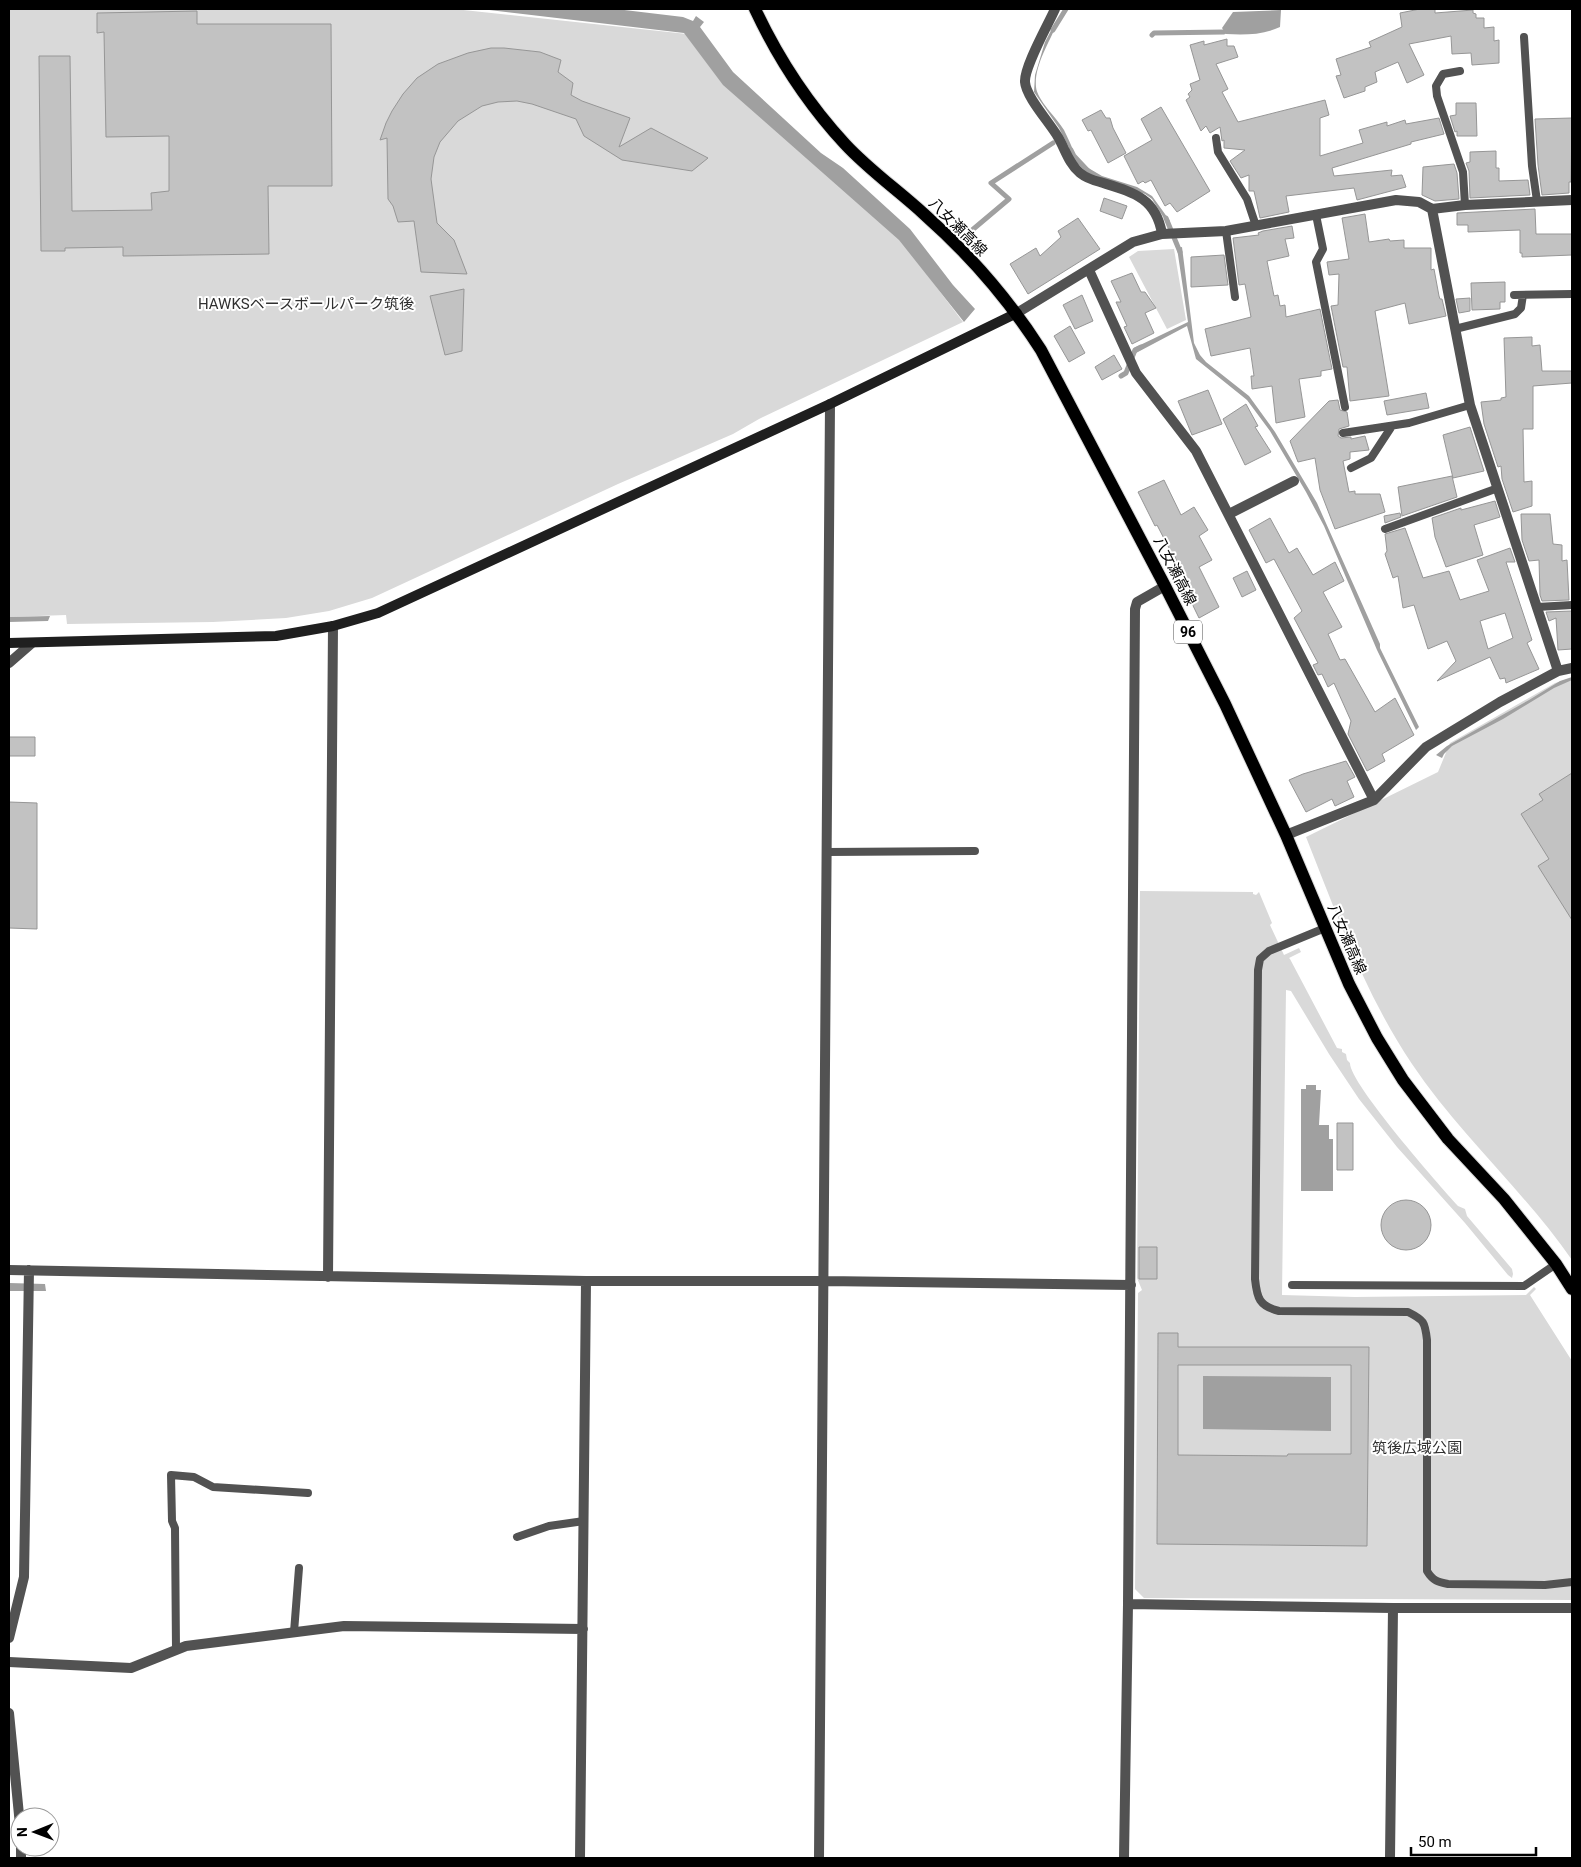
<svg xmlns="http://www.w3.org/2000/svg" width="1581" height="1867" viewBox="0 0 1581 1867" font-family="Roboto,'Noto Sans JP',sans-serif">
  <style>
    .green { fill: #d9d9d9 }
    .water { fill: #a0a0a0 }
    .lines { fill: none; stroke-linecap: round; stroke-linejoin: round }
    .stream { stroke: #a0a0a0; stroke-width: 5 }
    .building { fill: #c2c2c2; stroke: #969696; fill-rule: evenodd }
    .primary-casing { stroke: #dbdbdb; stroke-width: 14 }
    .lane { stroke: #525252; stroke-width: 8 }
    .street { stroke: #525252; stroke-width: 10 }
    .secondary { stroke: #1f1f1f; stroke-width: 10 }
    .primary { stroke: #000; stroke-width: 12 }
    .labels { text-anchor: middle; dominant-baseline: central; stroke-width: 4; stroke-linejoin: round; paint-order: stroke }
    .shield { fill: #fff; stroke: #4c4c4c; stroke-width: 1 }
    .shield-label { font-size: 14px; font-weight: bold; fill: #000 }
    .street-label { font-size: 15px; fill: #000; stroke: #fff }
    .park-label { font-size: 15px; fill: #303030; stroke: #fff }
  </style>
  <rect width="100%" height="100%" fill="#fff"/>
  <!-- green -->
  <path class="green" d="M9,9h445l233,25 216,209 60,79 -204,97 -26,15 -115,50 -246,114 -43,13 -43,7 -73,4 -146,2 -1,-9 -57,2z
    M1174,249l12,71 -19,9 -38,-72 9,-6z
    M1572,678v582c-48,-69 -113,-126 -160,-196 -47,-70 -75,-149 -106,-227l132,-65 12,-29 105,-60z
    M1140,891l113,1v2l3,1 3,-3 13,31 -2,2 14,30 15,-7 2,4 -12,6 1,1 47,89 5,1v3l4,2 1,6 3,3c-1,20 90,123 108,143l7,3 2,7 45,53 1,5 -1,4 -4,-3 -43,-52 -68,-76 -38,-48 -30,-45 -38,-63 -5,-1 -4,305 73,2 171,-2 8,-8 2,2 -6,6 42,66v239l-428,-2 -9,-9 3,-296 4,-3 -5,-12z"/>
  <!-- water -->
  <path class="water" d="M481,9h135l67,8 10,4 3,-5 8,6 -4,5 33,45 88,81 22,15 67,61 43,56 22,24 -11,13 -65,-82 -176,-155 -39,-52z
    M1281,10l-1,17c-17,8 -36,8 -54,7l-4,-6 11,-16z
    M1055,23l2,1c-8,19 -23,42 -21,63 1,13 21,31 28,43 4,8 8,17 11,25l-2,1 -14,-28 -25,-36 1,-17 10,-33z
    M1085,166l17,10 35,11 15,9 18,25 -3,2 -15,-24 -7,-5 -57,-20 -5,-5z
    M1182,247l12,96 6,12 6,7 43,34 26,36 42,71 63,141v4l39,79 -3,3 -39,-80 -53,-124 -18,-34 -36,-61 -23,-31 -51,-41 -9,-33 -51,27 -2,-5 54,-26 -11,-74z
    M50,616l-2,5 -39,1v-5z
    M1572,677v3l-18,8 -51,31 -51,27 -8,8 -2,4 -6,-3 11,-9 82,-46 31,-19z
    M1306,1085h10v5h5l-2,35h10v14h4v52h-32v-102h5z
    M9,1283l36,1 1,7h-37z
    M1203,1376l128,1v54l-128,-2z"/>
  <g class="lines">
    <!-- stream -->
    <path class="stream" d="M1053,30l13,-21
      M1152,35l2,-2 70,-1
      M1071,150l3,6 15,16
      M1166,218l14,34
      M971,231l38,-32 -18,-16 62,-40
      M1121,376l5,-3 9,-23 6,-3"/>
  </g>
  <!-- building -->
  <path class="building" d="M1420,9h15v4l38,-3v3l3,1v4h8v10l10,-1v14l5,-1v23l-27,2 -1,-12 -19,1 -1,-18 -42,8 15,31 -17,8 -9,-21 -23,10 2,10 -12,5v4l-21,7 -8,-22 5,-1 -5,-16 35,-12 -2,-5 33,-15 -2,-14z
    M197,11v13h134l1,162h-64l1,68 -146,2v-9l-58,1v3h-24l-2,-195h31l2,155 80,-1 -1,-17 18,-2v-55l-63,1 -2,-105 -7,1v-20z
    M1227,39v7h7l4,11 -22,7 12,25 -6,3 16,30 87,-22 4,15 -9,3v38l43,-13 -4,-13 28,-8v4l18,-6 1,4 33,-6 5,16 -33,8v2l-79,24 2,8 58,-6 -1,6 11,-1 4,12 -49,13 -3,-12 -68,8 3,16 -29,6 -6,-27h-5v-16l-8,3 -11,-17 15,-11 -21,-2v-8l-2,1 -2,-14 -10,6 -4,-7 -5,5 -15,-31 4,-3 -2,-3 4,-4 -2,-6 10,-4 -10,-35 14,-4v4z
    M491,48h13l36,4 21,8 -3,12 15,11 -2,12 11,6 48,17 -11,29 32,-19 57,30 -16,13 -70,-11 -38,-24 -8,-17 -44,-15 -15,-3 -19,1 -16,4 -24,15 -18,21 -6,15 -3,22 6,44 17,17 13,34 -46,-2 -7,-51 -16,1 -5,-16 -5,-7 -1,-61 -7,2 6,-17 6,-12 11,-17 14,-16 21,-14 30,-11z
    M1456,103h20l1,33h-20v-5l-2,1 -5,-16 6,-1z
    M1161,107l49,84 -33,21 -7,-9 -5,3 -14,-26 -6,3 -2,-2 -5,3 -14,-28 28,-16 -11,-21z
    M1101,110l5,8h4l3,10 13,25 -18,10 -17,-33 -3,1 -6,-11z
    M1572,118l-1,64h-2v11l-27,2 -4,-30 -3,-46z
    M1496,151v17h3v13l29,-1 2,15 -60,3 -1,-27 -3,-8 4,-1v-10z
    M1454,164l3,9 2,26 -24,2 -13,-6 1,-28z
    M1104,198l23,8 -5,13 -22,-8z
    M1535,209l1,25h36v21l-50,2v-4h-2v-23l-52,2v-7h-11v-12z
    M1365,214l4,28 20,-3 1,2 14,-1v8h27v22l3,-1 5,27 1,3h2l4,17 -37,8 -4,-21 -30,8 14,85 -39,5 -3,-34h-4l-12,-61 7,-1 1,-31 -10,1 -2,-13 22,-3 -7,-41z
    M1078,218l22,31 -72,45 -18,-30 26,-16 4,8 21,-19 -3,-6z
    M1292,226l2,12 -9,1 4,17 -22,5 7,35 4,-1 2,11 5,-1 1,12 34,-8 12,60 -11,2v5l-22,3 6,38 -29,6 -4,-37 -20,3 -1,-13h3l-4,-28 -39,8 -6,-27 46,-12 -6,-33 -6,1 -6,-47 26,-3 -1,-2 5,-2z
    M1224,255l4,30 -37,2v-30z
    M1132,273l9,19h4l11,16 -11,5 9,20 -22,11 -8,-17 3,-1 -11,-24h5l-10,-21z
    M1505,282v20h-5v7l-28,1 -1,-27z
    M464,289l-2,62 -17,4 -15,-59z
    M1082,295l11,26 -18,8 -12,-24z
    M1470,298v13l-11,2 -3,-14z
    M1070,326l15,27 -16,9 -15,-26z
    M1532,337v9l8,-1 2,26h30v12l-39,3v43h-10l1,53 8,-1v25l-19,6 -11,-33 -1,-13 -3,1 -14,-43 -3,-22 20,-2v-2l5,-1 -2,-59z
    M1114,355l8,14 -20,11 -7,-13z
    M1208,390l14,34 -30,11 -14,-34z
    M1426,393l3,15 -42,7 -3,-14z
    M1338,400l2,10 7,2 2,14 -10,3 -1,7 3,2 10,-1v2l14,-3 4,14 -19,2v7l-7,2 6,31 6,-1v3h25l5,18 -50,17 -15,-39 -5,-32 -17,4 -8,-21 39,-40z
    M1246,404l12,22 -3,1 16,25 -26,13 -22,-46z
    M1470,427l14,44 -31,7 -10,-43z
    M1452,476l5,21 -55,19 -4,-29z
    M1164,480l17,35 13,-8 14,23 -9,6 13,24 -13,7 20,40 -20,11 -18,-37 3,-1 -10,-26h-2l-15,-29 -2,1 -17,-34z
    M1495,501l5,16 -26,8 9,30 -37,12 -11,-30 -3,-19 29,-10v2z
    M1400,513l1,4 -16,6 -1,-7z
    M1521,514h29l3,30 9,1v16l5,-1 2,40 -27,1 -2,-6 -1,-35 -10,1 -7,-21z
    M1270,518l19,35 8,-5 16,27 22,-13 9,19 -21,11 19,35 -14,7 12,26 5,-1 30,53 20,-14 19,37 -32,19 3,7 -18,10 -19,-37 3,-13 -17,-38 -6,4 -6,-13 -4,1 -5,-10 5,-2 -24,-45 8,-7 -28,-52 -8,4 -17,-33z
    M1405,528l18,50 26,-7 11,29 29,-9 -12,-31 33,-12 5,14h-9l26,78 -5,3 12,26 -33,14 -1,-5 -5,1 -10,-22 -53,24 19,-20 -9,-20 -19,8 -14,-44 -11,3 -5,-32 -5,2 -8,-24 2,-3 -2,-17zM1505,613l8,25 -25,11 -8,-28z
    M1247,571l9,19 -14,7 -9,-19z
    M1572,611v38l-14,1 -2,-32 -7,3 -3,-9z
    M9,737h26v19h-26z
    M1346,761l9,16 -8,4 7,16 -19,9 -3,-7 -26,13 -17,-32 14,-6z
    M1572,773v147l-34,-54 11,-7 -28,-45 22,-14 -4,-6z
    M9,802l28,1v126l-28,-1z
    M1337,1123h16v47h-16z
    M1381 1225a25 25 0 1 1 50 0a25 25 0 1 1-50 0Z
    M1139,1247h18v32h-18z
    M1158,1333h20v14h191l-2,199 -210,-2zM1178,1365h173v89h-63l-1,2 -109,-1z"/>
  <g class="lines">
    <defs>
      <path id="primary" d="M755,9c23,49 53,95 90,135 24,26 54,47 80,71 44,39 84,85 116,135l124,236 60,118 61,131 63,149 28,54 26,42 45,59 56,60 52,65 16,25"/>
    </defs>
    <!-- primary casing -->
    <use href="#primary" class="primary-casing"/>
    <!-- lane -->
    <path class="lane" d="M1524,37l8,129 5,35
      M1460,71l-17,3 -7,12 1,10 26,76 2,33
      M1216,138l2,14 29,47 9,27
      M1316,215l7,34 -7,13 29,145
      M1226,231l9,66
      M1514,295l58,-1
      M1455,329l60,-15 6,-6 2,-13
      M1343,433l66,-10 61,-18
      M1351,468l20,-10 21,-32
      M1385,529l113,-41
      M1537,607l35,-2
      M827,852l148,-1
      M1325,928l-56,23 -9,8 -2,11 -3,309c2,19 4,27 24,32l129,1c16,8 17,10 19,28v231c6,10 11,11 21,13l97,1 27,-3
      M1292,1285l232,1 32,-22
      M517,1537l32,-11 35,-5
      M294,1632l5,-64
      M176,1650l-1,-122 -3,-7 -1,-46 23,2 19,10 95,6"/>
    <!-- street -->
    <path class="street" d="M1055,9c-7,16 -31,58 -30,73 1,15 25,41 33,55 7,12 11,27 22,36 6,5 12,7 20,9 32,10 56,15 62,52
      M1432,209l38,196 88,266
      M1089,270l47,103 60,78 178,349
      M1017,313l116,-71 29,-8 64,-3 170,-31 23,2 13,7 33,-4 107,-5
      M1229,514l65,-33
      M9,663l23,-20
      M1286,835l88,-35 52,-53 74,-45 58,-31 14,-3
      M9,1270l577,11h238l307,4
      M328,1277l5,-651
      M1128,1604l265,4h179
      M9,1638l15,-61 5,-307
      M9,1662l122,6 55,-22 158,-20 239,3
      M9,1713l11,112
      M21,1858v-11
      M580,1858l6,-577
      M819,1858l11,-1454
      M1124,1858l4,-254 7,-995 2,-7 28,-16
      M1390,1858l3,-250"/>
    <!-- secondary -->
    <path class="secondary" d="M9,643l267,-7 57,-10 45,-13 452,-209 187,-91"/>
    <!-- primary -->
    <use href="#primary" class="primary"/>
  </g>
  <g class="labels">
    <!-- shield labels -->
    <rect class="shield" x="1174" y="620.5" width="28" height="23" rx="4"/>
    <g class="shield-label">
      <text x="1188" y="632">96</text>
    </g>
    <!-- street labels -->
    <g class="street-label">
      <text transform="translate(958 227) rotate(45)">八女瀬高線</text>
      <text transform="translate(1175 571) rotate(63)">八女瀬高線</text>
      <text transform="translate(1347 939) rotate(67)">八女瀬高線</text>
    </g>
    <!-- park labels -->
    <g class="park-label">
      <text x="306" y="304">HAWKSベースボールパーク筑後</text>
      <text x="1417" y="1448">筑後広域公園</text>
    </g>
  </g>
  <!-- border -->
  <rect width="1581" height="1867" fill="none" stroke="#000000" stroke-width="20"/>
  <!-- north arrow -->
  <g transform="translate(35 1832) rotate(269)"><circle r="24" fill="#ffffff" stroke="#999999"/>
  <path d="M0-4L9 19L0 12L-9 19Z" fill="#000000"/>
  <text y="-8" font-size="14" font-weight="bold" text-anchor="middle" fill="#000000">N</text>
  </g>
  <!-- scale -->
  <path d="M1411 1847v8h125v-8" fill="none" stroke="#000000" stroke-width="2.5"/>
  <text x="1418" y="1847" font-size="15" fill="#000000" stroke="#ffffff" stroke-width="4" paint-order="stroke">50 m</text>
</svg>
